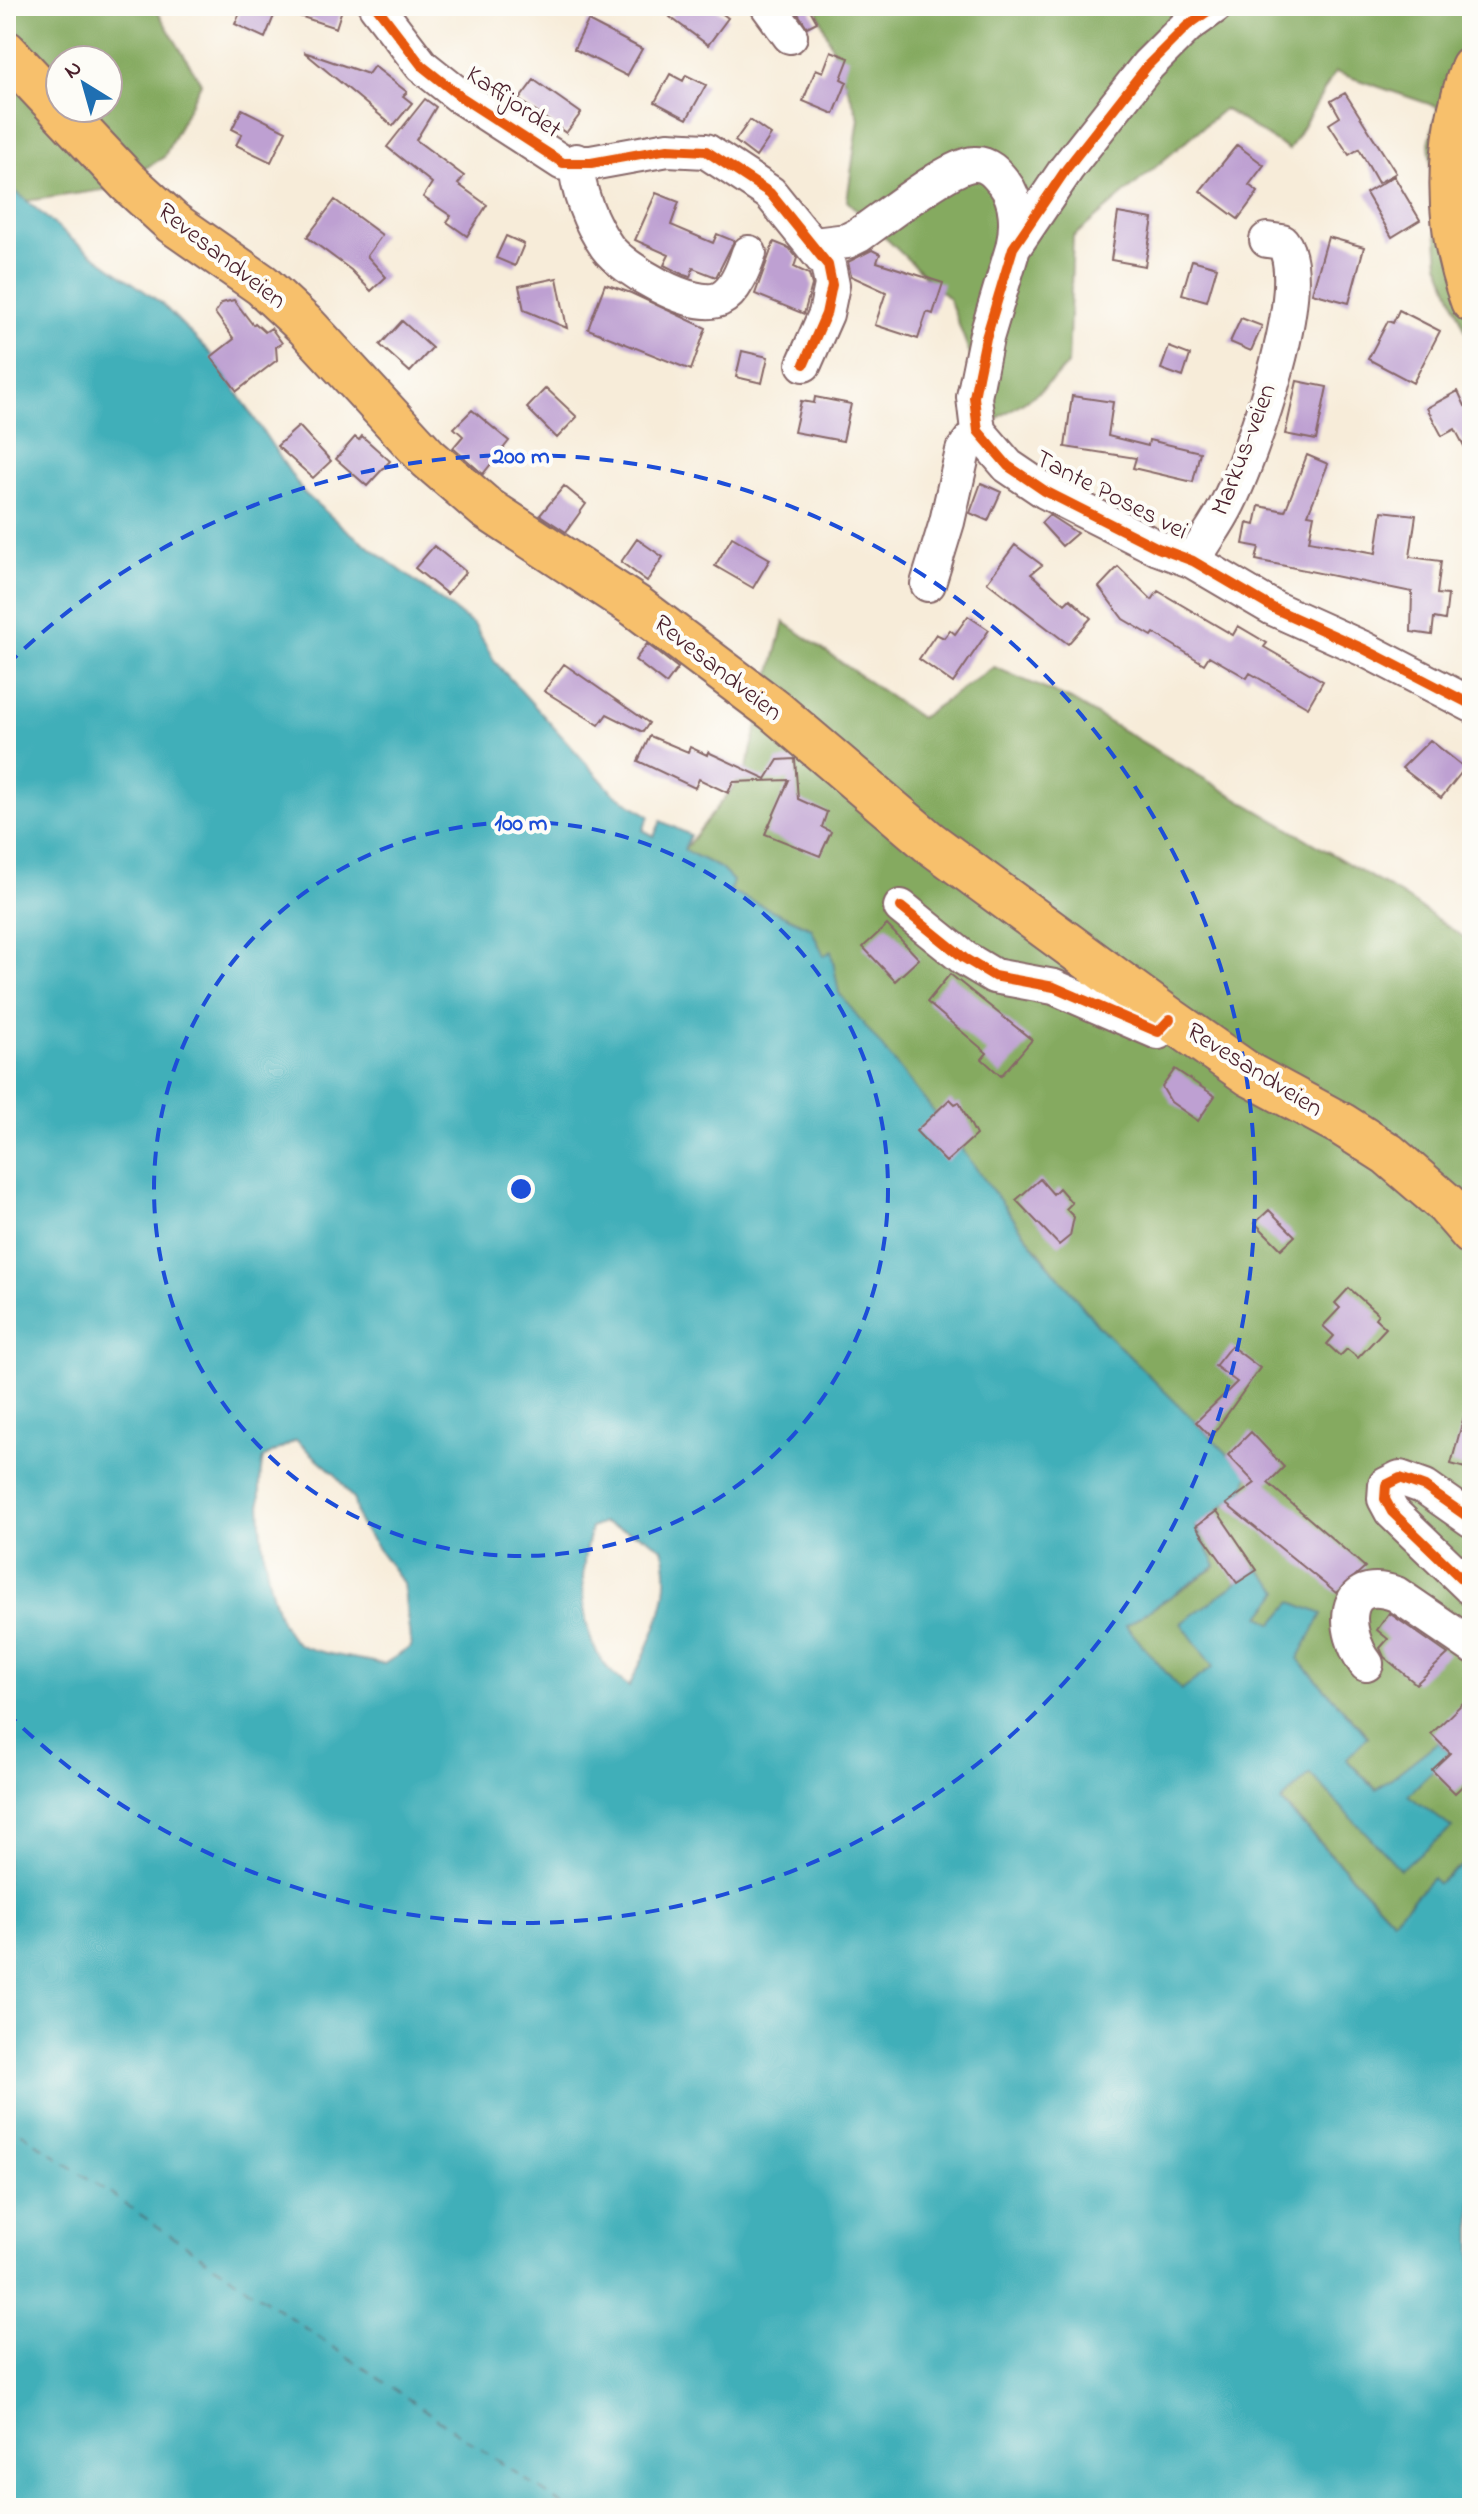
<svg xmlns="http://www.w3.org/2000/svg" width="1478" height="2514" viewBox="0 0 1478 2514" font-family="'Indie Flower',sans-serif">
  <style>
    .forest { fill: #85aa60; stroke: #686446; stroke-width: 2; fill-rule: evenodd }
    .water { fill: #3fafb9; stroke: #446772; stroke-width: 2; fill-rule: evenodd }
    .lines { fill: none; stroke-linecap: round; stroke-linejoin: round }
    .ferry { stroke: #45606b; stroke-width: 2; stroke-dasharray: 10 8; stroke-linecap: butt }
    .building { fill: #bea0d2 }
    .minor-casing { stroke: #876768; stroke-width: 38 }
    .major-casing { stroke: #876768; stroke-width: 46 }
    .minor { stroke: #fff; stroke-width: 34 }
    .major { stroke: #f7c06c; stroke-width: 42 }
    .cycleway-casing { stroke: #fdfcf7; stroke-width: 15 }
    .cycleway { stroke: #e8590c; stroke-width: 10 }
    .ring { fill: none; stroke: #1d4ed8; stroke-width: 4; stroke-dasharray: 14 10 }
    .labels { text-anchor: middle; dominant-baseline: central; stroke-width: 8; stroke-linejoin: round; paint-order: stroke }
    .street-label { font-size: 26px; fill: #4a1f2b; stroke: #fdfcf7 }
    .centre { fill: #1d4ed8; stroke: #fdfcf7; stroke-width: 4 }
    .ring-label { font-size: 24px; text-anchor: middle; font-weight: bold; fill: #1d4ed8; stroke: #fdfcf7; stroke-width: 8; stroke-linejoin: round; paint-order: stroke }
  </style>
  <rect width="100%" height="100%" fill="#fdfcf7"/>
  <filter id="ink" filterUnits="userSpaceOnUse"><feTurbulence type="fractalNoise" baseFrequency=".0125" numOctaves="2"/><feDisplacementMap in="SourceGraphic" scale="16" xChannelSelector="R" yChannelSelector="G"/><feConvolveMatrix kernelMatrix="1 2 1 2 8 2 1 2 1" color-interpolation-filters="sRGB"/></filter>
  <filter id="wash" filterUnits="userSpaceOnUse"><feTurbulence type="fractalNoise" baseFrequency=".006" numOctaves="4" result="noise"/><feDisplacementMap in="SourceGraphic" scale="32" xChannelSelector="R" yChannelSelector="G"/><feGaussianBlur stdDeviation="1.8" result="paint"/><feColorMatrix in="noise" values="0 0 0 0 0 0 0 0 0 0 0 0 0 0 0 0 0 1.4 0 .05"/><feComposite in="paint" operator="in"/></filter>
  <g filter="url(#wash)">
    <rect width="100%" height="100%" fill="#f7ecd9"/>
    <!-- forest -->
    <path class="forest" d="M6,6h148l47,77 -37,74 -54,32 -84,12 -20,-18zM60,60h48v48h-48z
      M816,6h656v342l-33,-85 -10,-120 9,-36 -103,-35 -46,78 -65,-41 -151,128 -5,128 -29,27 -44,28 -46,-121 -102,-98 12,-83z
      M784,622l136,96 74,-51 77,33 332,196 69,47v915l-36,26 -5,-5 -37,42 -113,-120 29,-27 142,55 -45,-34 43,-42 -12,-11 -61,48 -31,-31 22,-23 -71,-77 -24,-34 -12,-9 19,-25 -66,76 -33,24 -55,-65 90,-59 -20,-40 35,-27 -392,-507 -8,-41 -7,5 -13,-29 -82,-37 4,-10 -13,-13 -36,-18 62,-79z"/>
    <!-- water -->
    <path class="water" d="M6,183l64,55 91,65 52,53 90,136 41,36 131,98 20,36 117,130 37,24 -6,14 11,6 7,-15 29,14 -6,15 36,18 13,13 -3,10 81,37 13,28 7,-5 8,42 95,119 109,146 55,67 151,150 -12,32 -6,-7 -35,27 20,39 -90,60 55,64 32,-23 -32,-44 77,-55 22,23 -19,25 12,8 19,-22 30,12 -24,45 70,78 -22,22 30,31 62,-48 12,11 -42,42 44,33 -52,41 -90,-95 -29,28 112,118 39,-42 5,6 35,-26v650h-1466zM296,1440l39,34 19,27 5,22 44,60 8,64 -27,17c-18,-4 -70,-11 -84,-19 -36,-21 -46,-151 -37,-187zM603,1523l40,13 19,12c15,48 -13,97 -33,139 -8,-7 -17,-13 -23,-21 -28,-32 -27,-100 -15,-138z"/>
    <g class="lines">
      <!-- ferry -->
      <path class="ferry" d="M6,2122l561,386"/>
    </g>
    <g id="blocks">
      <!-- building -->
      <path class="building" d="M243,6h35l-13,32 -30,-14z
        M282,6h61l-7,22 -55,-18z
        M679,6h33l16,12 -20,27 -38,-28z
        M793,6h15l9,16 -10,5z
        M588,21l54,28 -15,27 -53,-27z
        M831,51l18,7 -8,21 6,3 -13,32 -31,-13 13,-32 7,3z
        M304,52l64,22 6,-8 33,26 -4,4 9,7 -19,23z
        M670,74l13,7 3,-6 20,10 -19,34 -32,-17z
        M534,80l47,33 -15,20 -47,-33z
        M1345,93l51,80 -18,10 -19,-34 -10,6 -20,-31 11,-7 -9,-16z
        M425,99l11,8 -20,33 48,36 -6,8 29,21 -20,31 -20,-14 4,-6 -28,-19 9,-14 -45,-36z
        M242,109l44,22 -15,31 -35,-17 6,-11 -10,-5z
        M750,120l21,15 -15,22 -21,-16z
        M1237,145l27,20 -15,20 9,7 -20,27 -38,-28z
        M1394,176l26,44 -28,17 -26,-44z
        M656,193l23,9 -8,23 42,18 4,-9 17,7 -18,36 -23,-9 -3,9 -6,-2 -20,-10 5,-10 -34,-15z
        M335,200l47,35 -15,21 19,21 -15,14 -20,-21 -44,-33z
        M1118,213l35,6 -8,47 -34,-6z
        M506,236l18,8 -9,22 -19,-8z
        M1328,237l36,10 -15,56 -37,-10z
        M774,242l15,6 8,10 -3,9 15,7 3,11 -8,29 -49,-20z
        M872,250l8,4 -3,8 66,21 -10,31 -6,-2 -9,27 -43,-14 11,-33 -35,-16 -3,-14z
        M1192,260l25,7 -10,34 -25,-7z
        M557,278l10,50 -43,-18 -5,-24z
        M605,284l26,9 75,35 -15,42 -103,-41z
        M234,300l19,25 2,-2 10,9 6,-4 11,15 -6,4 1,13 -40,31 -26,-34 23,-18 -19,-26 7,-10z
        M1399,310l41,21 -27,52 -45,-24 20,-38 5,2z
        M1241,318l21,8 -11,25 -21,-9z
        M402,321l30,27 -22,24 -30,-27z
        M1169,347l21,8 -7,22 -22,-8z
        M742,351l26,6 -6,26 -26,-6z
        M1297,381l30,6 -11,53 -31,-6z
        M546,388l31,29 -20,21 -30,-30z
        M1458,391l7,15 7,-4v59l-17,-32 -13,7 -15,-28z
        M1072,396l41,6 -5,34 40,10 1,-6 51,12 -7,30 -60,-14 3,-10 -71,-11z
        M815,397l36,7 -8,37 -49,-9 7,-31 13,2z
        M472,410l37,31 -26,33 -30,-26 10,-12 -9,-8z
        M299,426l32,35 -18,17 -36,-32z
        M362,436l28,25 -23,25 -31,-27 19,-22 4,3z
        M1307,455l21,9 -20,50 6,1 -5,26 67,12 6,-42 34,4 -6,42 31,4 -4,33 11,1 -3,25 -11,-2 -2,17 -21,-3 1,-40 -156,-32 3,-13 -16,-3 4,-21 8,2 4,-19 26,5z
        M981,483l20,9 -13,29 -18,-8z
        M564,486l22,18 -20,28 -26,-17z
        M1049,515l28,18 -15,13 -21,-23z
        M732,537l38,22 -17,29 -38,-22z
        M637,539l26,18 -16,24 -26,-19z
        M1015,545l27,20 -11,9 34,30 5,-5 21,19 -23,26 -81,-62z
        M434,546l32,26 -19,22 -32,-26z
        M1118,567l34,33 6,-9 75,44 5,-9 29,17 -3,4 59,34 -15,26 -58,-34 -3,5 -38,-22 -5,8 -50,-31 -2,3 -29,-17 -24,-32z
        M968,616l21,14 -36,53 -34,-24 17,-25 8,4 6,-8 5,4z
        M647,644l31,24 -12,16 -31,-24z
        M564,664l85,59 -6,9 -36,-18 -8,11 -55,-34z
        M650,736l38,16 2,-5 17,8 1,-3 58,27 12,-19 17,-1 3,40 29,13 -5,15 9,5 -11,24 -55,-22 24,-54 -56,2 -5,11 -29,-14 -4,9 -57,-27z
        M1430,740l35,28 -24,30 -39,-30z
        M887,925l32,34 -24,22 -32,-34z
        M950,974l82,66 -31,36 -19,-17 5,-6 -60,-51z
        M1175,1069l40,27 -17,25 -27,-19 -9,-15z
        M950,1099l5,5 4,-2 17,33 -30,27 -30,-31z
        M1040,1179l13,15 6,-6 13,15 -6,6 8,8 -4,19 -11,9 -43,-45z
        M1269,1210l26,26 -14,13 -26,-26z
        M1349,1288l29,26 -3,4 11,10 -28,30 -11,-9 -7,7 -13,-12 7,-8 -11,-10 17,-18 -5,-5z
        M1231,1346l29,22 -49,69 -15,-15 41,-40 -22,-16z
        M1466,1409h6v61l-21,-6z
        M1251,1432l33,35 -16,16 97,84 -29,26 -110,-89 29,-21 -27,-28z
        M1217,1511l40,59 -20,13 -41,-57z
        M1389,1613l59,41 -32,30 -32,-27 -4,-9 8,-9 -11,-9z
        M1472,1694v83l-17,16 -23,-23 18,-17 -19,-19z"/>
    </g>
  </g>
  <g filter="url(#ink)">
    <use href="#blocks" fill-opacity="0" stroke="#876768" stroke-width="2"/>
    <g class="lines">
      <defs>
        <path id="minor" d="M376,6l46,60 39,31 102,66h28l77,-14 38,2 64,42 58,72 4,20 -6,29 -22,50
          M768,6l22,30
          M1215,6l-28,20 -39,39 -81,103 -54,80 -27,90 -12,59 4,34 30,35 37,25 113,57 35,13 80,47 91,41 108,56
          M576,161c1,29 14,62 31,86 16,22 86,64 113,52 15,-7 24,-31 29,-46
          M814,245l33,-4 12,-6c23,-16 91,-70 115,-71 14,-1 22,9 30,19 14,17 14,44 9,65
          M1193,561c11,-20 25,-37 35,-58 22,-44 87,-222 54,-261l-15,-2
          M928,584l19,-62 16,-71 15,-20
          M901,907l63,51 30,18 60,11 104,45 12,-13
          M1472,1520l-47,-33 -25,-9 -14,7 -1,14 7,13 80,77
          M1366,1664c-24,-32 -26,-90 30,-70l76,52"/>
        <path id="major" d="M6,52l122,130 45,41 89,62 45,42 121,131 58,50 151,99 137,103 155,132 241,177 80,56 91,49 47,30 58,50 26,30
          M1472,67c-27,76 -28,158 0,234"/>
      </defs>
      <!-- minor casing -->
      <use href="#minor" class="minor-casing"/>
      <!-- major casing -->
      <use href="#major" class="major-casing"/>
      <!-- minor -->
      <use href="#minor" class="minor"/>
      <!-- major -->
      <use href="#major" class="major"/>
      <defs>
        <path id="cycleway" d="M376,6l46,60 39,31 102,66h28l77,-14 38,2 64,42 58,72 4,20 -6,29 -22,50
          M1215,6l-28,20 -39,39 -81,103 -54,80 -27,90 -12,59 4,34 30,35 37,25 113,57 35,13 80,47 91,41 108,56
          M901,907l63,51 30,18 60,11 104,45 12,-13
          M1472,1520l-47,-33 -25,-9 -14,7 -1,14 7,13 80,77"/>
      </defs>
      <!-- cycleway casing -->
      <use href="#cycleway" class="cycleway-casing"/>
      <!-- cycleway -->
      <use href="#cycleway" class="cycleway"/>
    </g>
  </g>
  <!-- distance rings -->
  <g class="ring">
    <circle cx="521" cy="1189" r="367"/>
    <path d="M7 665A734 734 0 1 1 7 1713"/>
  </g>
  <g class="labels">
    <!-- street labels -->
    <g class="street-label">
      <text transform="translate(513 103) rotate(34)">Kaffijordet</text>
      <text transform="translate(221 257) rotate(38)">Revesandveien</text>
      <text transform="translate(1245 450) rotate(-69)">Markus-veien</text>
      <text transform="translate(1111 496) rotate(27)">Tante Poses vei</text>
      <text transform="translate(717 669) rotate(38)">Revesandveien</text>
      <text transform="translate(1254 1071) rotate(32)">Revesandveien</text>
    </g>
  </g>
  <circle cx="521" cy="1189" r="12" class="centre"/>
  <g class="ring-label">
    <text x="521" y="463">200 m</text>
    <text x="521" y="830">100 m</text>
  </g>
  <!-- margin -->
  <rect width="1478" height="2514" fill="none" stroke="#fdfcf7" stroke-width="32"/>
  <!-- north arrow -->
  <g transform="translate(84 84) rotate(323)"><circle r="38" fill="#fdfcf7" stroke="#b5a4a5" stroke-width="2"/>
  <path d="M0-6L14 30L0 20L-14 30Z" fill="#1f6fb2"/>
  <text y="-12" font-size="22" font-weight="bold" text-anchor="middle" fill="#4a1f2b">N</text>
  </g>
</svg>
